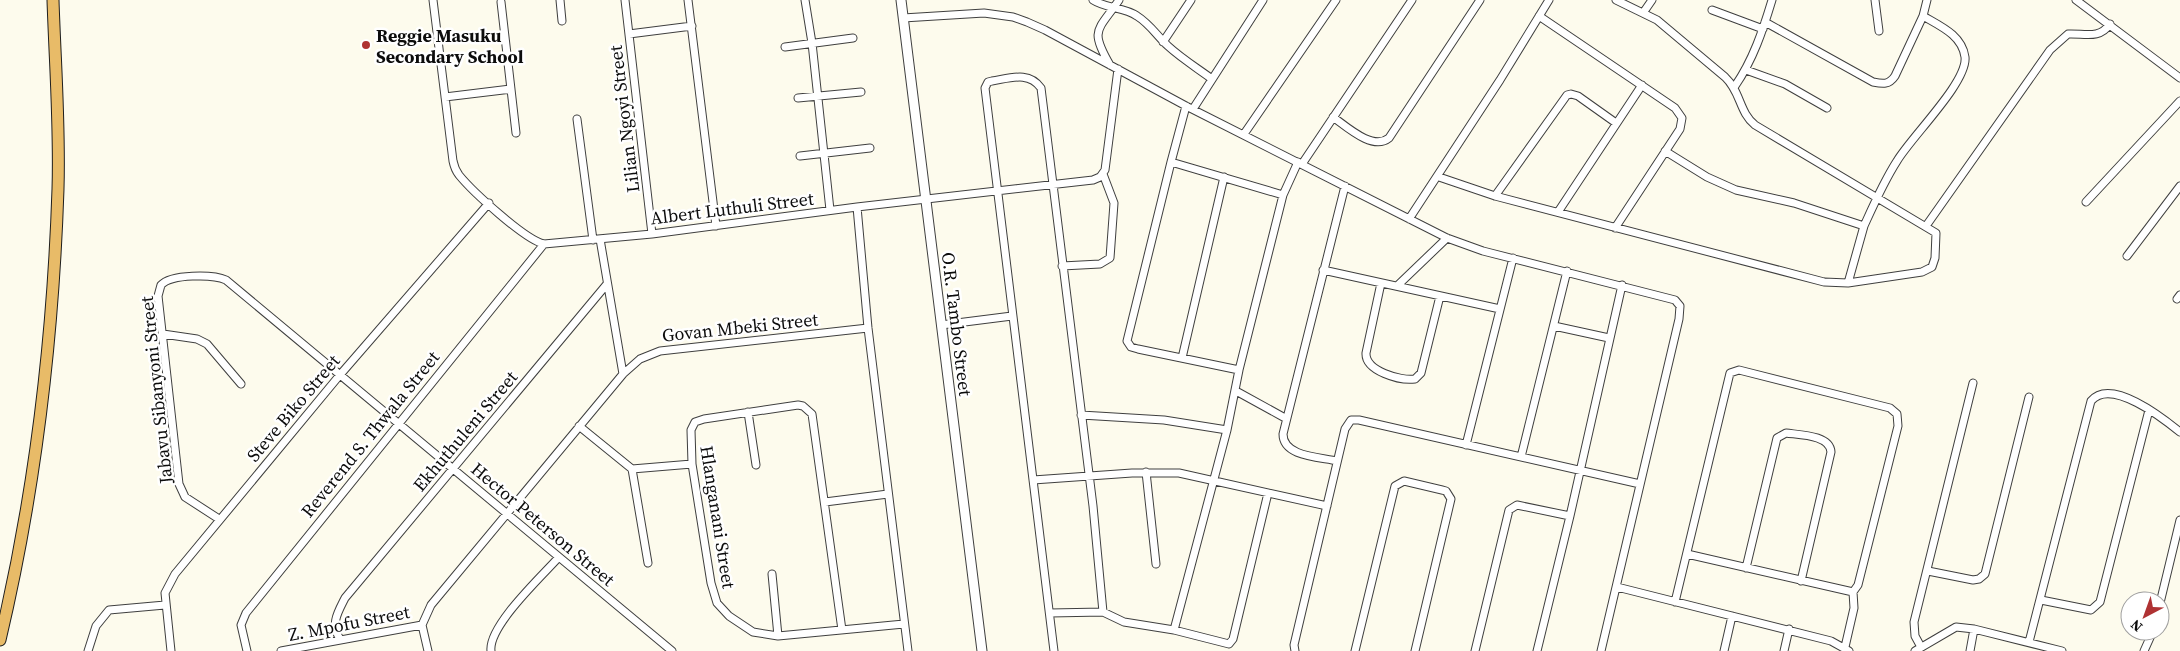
<svg xmlns="http://www.w3.org/2000/svg" width="2180" height="651" viewBox="0 0 2180 651" font-family="'Source Serif 4',serif">
  <style>
    .lines { fill: none; stroke-linecap: round; stroke-linejoin: round }
    .minor-casing { stroke: #3f3f3f; stroke-width: 9 }
    .tertiary-casing { stroke: #3f3f3f; stroke-width: 11 }
    .trunk-casing { stroke: #1d1d1d; stroke-width: 13 }
    .minor { stroke: #fff; stroke-width: 7 }
    .tertiary { stroke: #fff; stroke-width: 9 }
    .trunk { stroke: #e8bb68; stroke-width: 11 }
    .poi-dot { fill: #af3233; stroke: #fff; stroke-width: 2 }
    .labels { text-anchor: middle; dominant-baseline: central; stroke-width: 5; stroke-linejoin: round; paint-order: stroke }
    .poi-label { font-size: 18px; font-weight: bold; fill: #0c0c0c; stroke: #fff; text-anchor: start }
    .street-label { font-size: 18px; fill: #0c0c0c; stroke: #fff }
  </style>
  <rect width="100%" height="100%" fill="#fdfbed"/>
  <g class="lines">
    <defs>
      <path id="minor" d="M433,0l20,161c1,5 3,10 6,14 13,16 66,65 85,69l108,-10 205,-27 236,-27 7,-3 5,-7 13,-101
        M560,0l2,21
        M625,0l27,234
        M688,0l28,226
        M805,0l7,43 18,167
        M1093,0c14,9 31,7 44,16 13,8 20,20 31,30 13,12 29,22 44,33
        M1875,0l4,31
        M2076,0l104,78
        M501,2l15,131
        M1712,10l51,19
        M1643,13l9,-13
        M1539,16l136,92 7,10 -2,11 -65,99
        M903,18l81,-5 29,4 14,5 18,8 141,76 261,132 36,13 192,49 5,6 -1,13 -78,332
        M1765,22l108,60c10,2 16,3 22,-6l28,-60 4,-16
        M629,34l63,-8
        M1163,42l28,-42
        M785,47l68,-9
        M1110,65c-21,-36 -12,-34 9,-65
        M1746,70l39,14 42,24
        M1735,86c18,-26 28,-56 37,-86
        M445,97l66,-8
        M798,98l63,-6
        M1186,106l-15,56 -44,179 4,6 7,2 101,21
        M1193,109l70,-109
        M1333,117c14,10 40,34 56,21l91,-138
        M577,119l16,121
        M1244,134l92,-134
        M1665,151l42,26 29,13 58,13 70,23 -16,57
        M800,156l70,-8
        M1171,162l112,33
        M1302,164l110,-164
        M1439,177l56,19 329,86 24,1 74,-11 10,-5 3,-9 1,-25 -181,-108c-16,-13 -14,-33 -30,-48l-68,-57 -41,-20
        M1495,196l72,-101 4,-1 7,2 38,27
        M2086,202l94,-101
        M857,207l11,121 40,323
        M1558,212l84,-127
        M1409,219l91,-139 49,-80
        M1864,226c10,-22 20,-45 33,-65 14,-24 71,-79 68,-104 -3,-22 -25,-31 -42,-41
        M1926,226l124,-176 18,-16c16,-1 31,6 42,-10
        M600,239l23,135
        M2127,256l53,-70
        M1062,266l38,-2 10,-6 4,-55 -11,-29
        M1323,270l177,39
        M1381,283l-15,70c-1,18 34,28 49,26l6,-6 19,-77
        M1397,286l50,-48
        M2177,299l3,-4
        M941,325l71,-9
        M1554,326l55,12
        M163,334l34,5 10,5 34,40
        M1182,358l42,-181
        M1236,391l49,27
        M748,412l8,53
        M1081,415l83,5 63,10
        M579,426l53,43 60,-5
        M1466,445l47,-187
        M1521,457l46,-186
        M1337,461c-17,-4 -54,-4 -54,-27l62,-248
        M632,469l16,94
        M1146,472l10,92
        M1033,480l99,-7h47l148,33
        M825,502l63,-8
        M219,519l-34,-22 -6,-13 -21,-188 3,-11c10,-11 52,-11 65,-5l446,371
        M1746,568l31,-130 9,-5c14,2 44,2 45,19l-30,129
        M1928,571l45,9 6,-1 6,-5 44,-177
        M772,574l6,62
        M1617,587l214,54 18,10
        M2041,600l50,10 9,-8 49,-192
        M1675,602l55,-229 9,-3 151,38 7,6 1,12 -40,159 -5,7 -166,-38
        M2160,603l20,-83
        M1050,613l53,-1 21,10 50,8 55,14 4,-5 35,-146
        M842,630l-30,-216 -9,-8 -5,-1 -94,14 -9,3 -4,8 1,34 19,119 6,20 12,13 24,16 25,4 126,-12
        M1174,630l53,-200 12,-60 44,-175 15,-33
        M340,639c-10,-15 -2,-27 5,-41l262,-314
        M2029,642l62,-241c20,-24 73,18 89,31
        M1845,647l9,-39 -1,-16
        M1921,647l-6,-11 -1,-14 59,-239
        M88,651l8,-25 13,-16 56,-5
        M171,651l-6,-58 10,-19 164,-198 150,-173
        M247,651l-6,-26 5,-12 298,-369
        M281,651l141,-26
        M428,651l-6,-26 9,-20 192,-231 17,-15 20,-8 208,-23
        M491,651c-3,-25 51,-75 68,-94
        M1054,651l-69,-563 3,-6 4,-1c19,-3 37,-10 49,7l52,418 10,106
        M1295,651l-1,-6 51,-216 6,-9h8l281,64
        M1355,651l40,-165 9,-5 38,9 4,1 5,8 -36,152
        M1475,651l34,-141 8,-5 53,11
        M1537,651l33,-135 52,-231
        M1724,651l8,-35
        M1784,651l5,-22
        M1915,651l41,-24 18,2 88,22
        M1970,651l4,-22
        M2144,651l9,-20"/>
      <path id="tertiary" d="M901,0l81,651"/>
      <path id="trunk" d="M0,640c35,-148 53,-299 58,-451 2,-63 -3,-126 -5,-189"/>
    </defs>
    <!-- minor casing -->
    <use href="#minor" class="minor-casing"/>
    <!-- tertiary casing -->
    <use href="#tertiary" class="tertiary-casing"/>
    <!-- trunk casing -->
    <use href="#trunk" class="trunk-casing"/>
    <!-- minor -->
    <use href="#minor" class="minor"/>
    <!-- tertiary -->
    <use href="#tertiary" class="tertiary"/>
    <!-- trunk -->
    <use href="#trunk" class="trunk"/>
  </g>
  <!-- markers -->
  <circle class="poi-dot" cx="366" cy="45" r="5"/>
  <g class="labels">
    <!-- poi labels -->
    <g class="poi-label">
      <text x="376" y="35">Reggie Masuku<tspan x="376" dy="21">Secondary School</tspan></text>
    </g>
    <!-- street labels -->
    <g class="street-label">
      <text transform="translate(624 119) rotate(-97)">Lilian Ngoyi Street</text>
      <text transform="translate(732 208) rotate(-7)">Albert Luthuli Street</text>
      <text transform="translate(957 324) rotate(83)">O.R. Tambo Street</text>
      <text transform="translate(740 327) rotate(-6)">Govan Mbeki Street</text>
      <text transform="translate(156 390) rotate(-96)">Jabavu Sibanyoni Street</text>
      <text transform="translate(293 408) rotate(-50)">Steve Biko Street</text>
      <text transform="translate(465 431) rotate(-50)">Ekhuthuleni Street</text>
      <text transform="translate(370 434) rotate(-51)">Reverend S. Thwala Street</text>
      <text transform="translate(718 517) rotate(81)">Hlanganani Street</text>
      <text transform="translate(543 524) rotate(40)">Hector Peterson Street</text>
      <text transform="translate(349 623) rotate(-11)">Z. Mpofu Street</text>
    </g>
  </g>
  <!-- north arrow -->
  <g transform="translate(2145 616) rotate(221)"><circle r="24" fill="#ffffff" stroke="#9e9e9e"/>
  <path d="M0-4L9 19L0 12L-9 19Z" fill="#af3233"/>
  <text y="-8" font-size="14" font-weight="bold" text-anchor="middle" fill="#0c0c0c">N</text>
  </g>
</svg>
